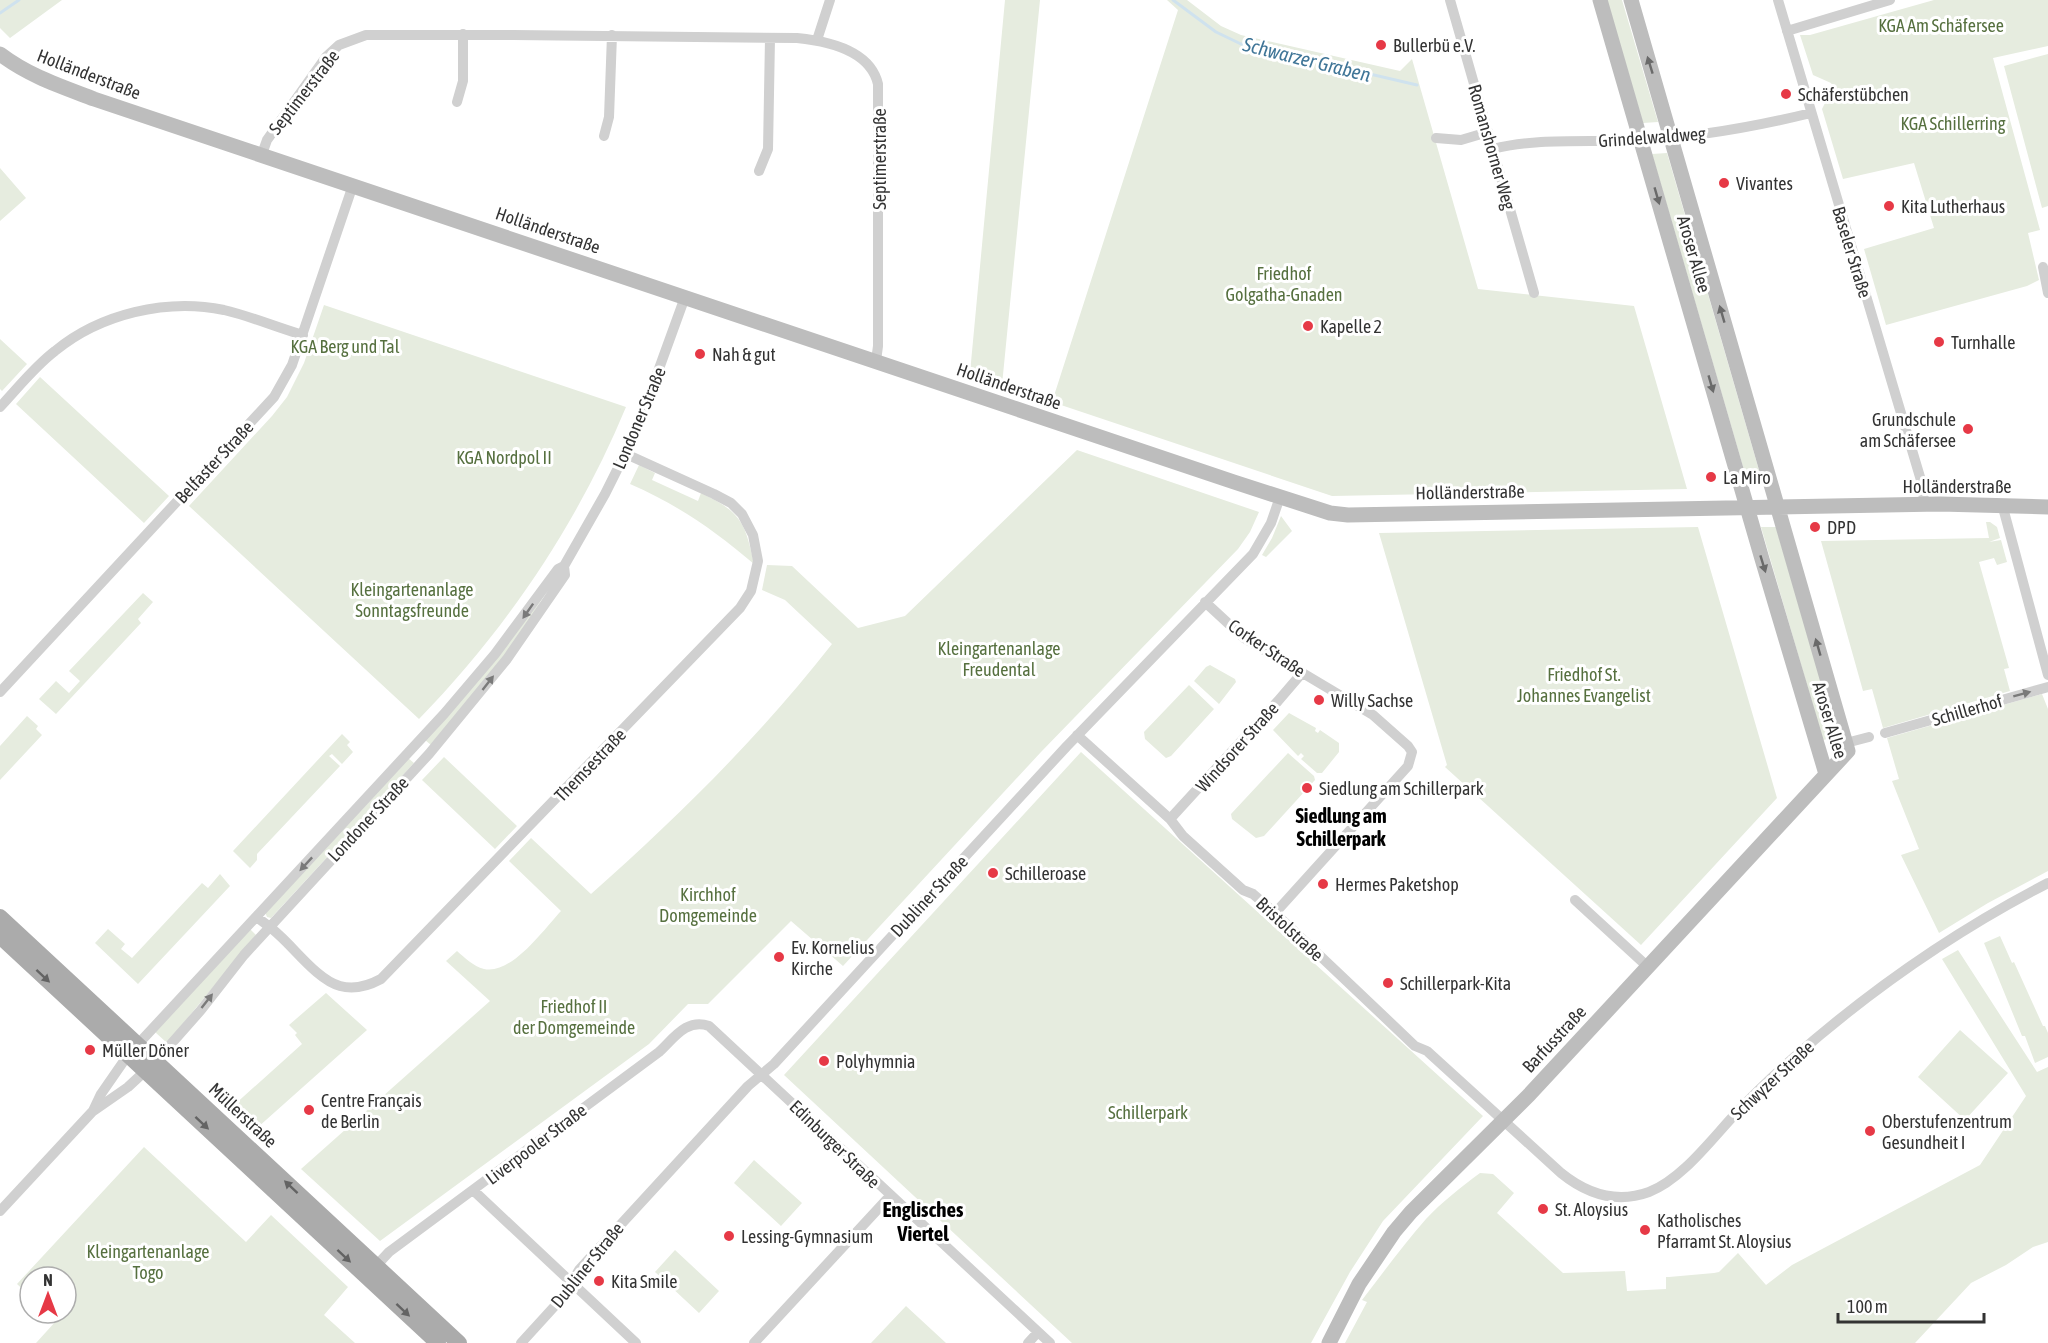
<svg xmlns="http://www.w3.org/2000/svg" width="2048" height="1343" viewBox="0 0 2048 1343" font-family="'Asap Condensed',sans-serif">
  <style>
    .green { fill: #e6ecdf }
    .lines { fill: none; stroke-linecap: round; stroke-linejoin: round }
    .stream { stroke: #cfe2ee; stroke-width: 3 }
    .street { stroke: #d0d0d0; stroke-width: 10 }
    .secondary { stroke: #bdbdbd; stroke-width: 15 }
    .primary { stroke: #ababab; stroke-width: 16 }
    .oneway { fill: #6a6a6a }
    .oneway2 { fill: #7a7a7a }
    .oneway3 { fill: #636363 }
    .poi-dot { fill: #e63946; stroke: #fff; stroke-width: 2 }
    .labels { text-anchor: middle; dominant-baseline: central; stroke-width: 6; stroke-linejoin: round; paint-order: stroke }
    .park-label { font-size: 18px; fill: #56703f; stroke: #fff }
    .poi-label { font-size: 18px; fill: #333; stroke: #fff; text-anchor: start }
    .street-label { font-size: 18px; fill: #333; stroke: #fff }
    .water-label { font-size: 20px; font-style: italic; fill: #3f7597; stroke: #fff }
    .neighbourhood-label { font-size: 20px; font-weight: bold; fill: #000; stroke: #fff }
    .quarter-label { font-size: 21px; font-weight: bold; fill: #000; stroke: #fff }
  </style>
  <rect width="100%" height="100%" fill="#fff"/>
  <!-- green -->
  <path class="green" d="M0,0h62l-52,38 -10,-10z
    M1005,0h35l-38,385 -32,-12z
    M1167,0h20l34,26 20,9 159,36 12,-12 66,230 156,17 53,183 -355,7 -280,-94 126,-392z
    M1607,0h15l36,122 -15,1z
    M1934,0h114v46l-55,12 47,172 -12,3 11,47 -12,6 -141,39 -22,-76 70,-21 -20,-65 -71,16 -21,-70 4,-8 9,-11 -4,-7 -18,-8 -13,-40h10z
    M2048,54v152l-6,2 -38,-142z
    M1667,153l96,331h-15l-96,-330z
    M0,168l26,30 -26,23z
    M324,305l302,102c-48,116 -120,223 -207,312l-230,-213 83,-90 15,-19 17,-34z
    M0,339l27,25 -25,27 -2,-2z
    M40,377l129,119 -25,27 -128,-119z
    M1077,450l182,62 -9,20 -12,17 -197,203 -198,214 -52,-45 -83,83h-20l-39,40 -269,197 -79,-72 189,-168 -44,-40 11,-10c8,7 16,15 27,18 28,6 60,-40 77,-58l-52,-50 22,-23 60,56c87,-77 169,-158 241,-250l-47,-44 -23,-10 5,-25 25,1 66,62 47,-12z
    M639,465l16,8 -3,7 46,21 3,-8c40,19 44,29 53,71 -40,-34 -76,-59 -124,-80z
    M1281,516l11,15 -26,26 -4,-2 10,-17z
    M1986,522h4l7,5 3,11 -11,4 12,-2 6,22 -10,3 -3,-7 -15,4 30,106 -5,1 6,22 -127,37 -11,-39 -9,2 -42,-150 168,-3z
    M1698,527l79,271 -136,147 -196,-178 2,-2 -68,-232z
    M1761,527h15l61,210 -14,3z
    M559,571l-42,69 -86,105 -6,-5z
    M143,593l10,9 -15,17 3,4 -85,91 -17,-15 17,-18 13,12 11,-12 -11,-10z
    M1210,665l25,14 1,3 -17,22 -25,-23 12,-14z
    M1189,685l25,24 -43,47 -5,2 -21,-19 -1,-7z
    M2042,694l6,15v162l-60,32 -49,30 -38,-78 18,-6 -27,-68 7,-2 -12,-41z
    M1289,713l27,15 -1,3 3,2 2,-3 19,13v9l-17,21h-5l-16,-14 3,-3 -3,-3 -3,3 -25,-26z
    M27,716l11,10 -2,3 6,6 -42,45v-34z
    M342,734l8,8 -3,3 6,7 -11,12 -10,-10 -3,2 11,10 -83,88v6l-7,8 -17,-17z
    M1081,752l402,364 -100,105 -33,51 -39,71h-239l-288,-268z
    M1288,753l26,23 1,4 -51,56 -8,2 -24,-19 -1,-5z
    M444,757l73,69 -22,23 -73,-69z
    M408,758l6,5 -143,155 -4,-1 -2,-5z
    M220,874l10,12 -92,98 -43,-41 13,-14 17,15 -4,5 11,9 70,-75 6,5z
    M250,929l6,6 -89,108 -12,-11z
    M2000,936l12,27 2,-1 29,64h2l3,7v24l-13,6 -10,-27h-3l-38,-93z
    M1958,950l79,122 11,-5v175l-15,5 -27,18 -35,18 -56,60h-570l22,-41 -5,-2c21,-27 41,-55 64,-81 16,-17 35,-32 54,-46l13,1 21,19 -17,20 66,60 62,-2 2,20 39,-2v-12h3l45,-4 5,-1 19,-19 28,32 26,-20 188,-100 46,-69 -84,-137z
    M326,993l41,37 -110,98 -24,-22 69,-62 -7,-9 2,-2 -8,-8z
    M1960,1030l48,43 -43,47 -47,-43z
    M144,1147l102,95 25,-27 77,72 -24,28 31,28h-319l20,-22 -8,-8h18v-36h-36v19l-13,-12z
    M754,1160l48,43 -21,23 -47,-43z
    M675,1250l44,41 -20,22 -44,-41z
    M906,1306l40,37h-75z"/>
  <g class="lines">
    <!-- stream -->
    <path class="stream" d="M1173,0l43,32 25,12 176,41
      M0,13l19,-13"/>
    <!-- street -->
    <path class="street" d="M1450,0l84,293
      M1778,0l145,487 1,18
      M1787,31l103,-31
      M817,40l13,-40
      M457,102l6,-21v-47
      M604,136l5,-19 3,-82
      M1436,138l25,2 27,-8
      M1493,149c47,-12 98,-6 146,-9 58,-3 115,-13 172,-27
      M262,154l5,-14 59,-83 13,-12 27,-10h147l284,3c30,3 73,12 81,46v262l-2,15
      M759,171l9,-22 2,-111
      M2043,267l5,26
      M0,407c18,-19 34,-40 55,-56 45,-37 111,-53 169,-41 26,6 52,17 79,25
      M2002,504l46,171
      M1205,602l39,36 129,77 35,31 4,6 -4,14 -133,147
      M0,692l274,-295 18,-32 61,-180
      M1885,733l163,-46
      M1077,735l93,84 13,17 60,54 10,4 22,19 140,133 12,5 134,122c26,21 55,31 88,19 34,-13 64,-55 90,-82 16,-17 34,-34 52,-50 78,-69 164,-129 257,-177
      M1846,743l23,-6
      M1170,819l108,-118 24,-28
      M1575,900l73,67
      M257,917c7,6 15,11 22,18 17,15 39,45 61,51 14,4 28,0 41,-7l359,-371 11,-17 7,-30 -5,-26 -11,-21 -11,-11 -17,-9 -88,-40
      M93,1111l8,-17 27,-39 316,-341 51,-60 63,-85 6,-3
      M474,1191l162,152
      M0,1211l92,-99 36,-25 28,-26 45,-51 43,-55 185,-201 78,-95 58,-84 -1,-9 41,-72 31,-62 49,-135
      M376,1266l13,-14 270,-200c15,-14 28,-34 50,-26l341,317
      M521,1343l42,-46 16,-27 169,-184 26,-22 293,-318 186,-192 18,-31 9,-26
      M754,1343l136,-147
      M1028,1343l10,-11"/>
    <!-- secondary -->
    <path class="secondary" d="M1600,0l162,559 64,215
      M0,54c29,22 60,32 94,45l1140,383 96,31 18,2 592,-11 108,3
      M1329,1343l30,-59 35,-52 17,-20 118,-117 319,-344 -217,-751"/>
    <!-- primary -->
    <path class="primary" d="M0,917l459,426
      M0,936l438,407"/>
  </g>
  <!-- one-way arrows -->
  <defs><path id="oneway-solid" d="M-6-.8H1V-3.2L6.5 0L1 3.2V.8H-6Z" transform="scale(1.5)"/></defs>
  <g class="oneway">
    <use href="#oneway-solid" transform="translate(1650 65) rotate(-107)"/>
    <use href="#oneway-solid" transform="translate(1657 196) rotate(74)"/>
    <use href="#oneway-solid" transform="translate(1722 314) rotate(-106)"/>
    <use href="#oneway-solid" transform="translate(1711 384) rotate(74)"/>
    <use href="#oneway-solid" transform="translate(1763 564) rotate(73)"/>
    <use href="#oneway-solid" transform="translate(1818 647) rotate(-106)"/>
  </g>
  <g class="oneway2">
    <use href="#oneway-solid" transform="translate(528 611) rotate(125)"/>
    <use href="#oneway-solid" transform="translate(488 683) rotate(-52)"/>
    <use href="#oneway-solid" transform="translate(2022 694) rotate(-15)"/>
    <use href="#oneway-solid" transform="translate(306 864) rotate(133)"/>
    <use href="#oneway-solid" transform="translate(207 1001) rotate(-52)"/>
  </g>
  <g class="oneway3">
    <use href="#oneway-solid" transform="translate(43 976) rotate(43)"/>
    <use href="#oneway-solid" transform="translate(202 1123) rotate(43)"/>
    <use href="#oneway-solid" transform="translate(291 1187) rotate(-137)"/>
    <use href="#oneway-solid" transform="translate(344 1256) rotate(43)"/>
    <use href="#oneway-solid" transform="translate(403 1310) rotate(43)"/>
  </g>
  <!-- markers -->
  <g class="poi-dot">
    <circle cx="1381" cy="45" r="6"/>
    <circle cx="1786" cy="94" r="6"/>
    <circle cx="1724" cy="183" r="6"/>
    <circle cx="1889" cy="206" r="6"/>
    <circle cx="1308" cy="326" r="6"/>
    <circle cx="1939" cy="342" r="6"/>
    <circle cx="700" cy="354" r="6"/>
    <circle cx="1968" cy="429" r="6"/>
    <circle cx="1711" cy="477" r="6"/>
    <circle cx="1815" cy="527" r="6"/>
    <circle cx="1319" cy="700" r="6"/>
    <circle cx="1307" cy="788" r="6"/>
    <circle cx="993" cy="873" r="6"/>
    <circle cx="1323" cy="884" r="6"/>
    <circle cx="779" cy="957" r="6"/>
    <circle cx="1388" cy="983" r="6"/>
    <circle cx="90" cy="1050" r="6"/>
    <circle cx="824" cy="1061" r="6"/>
    <circle cx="309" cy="1110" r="6"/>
    <circle cx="1870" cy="1131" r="6"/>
    <circle cx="1543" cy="1209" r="6"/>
    <circle cx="1645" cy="1230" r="6"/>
    <circle cx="729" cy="1236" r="6"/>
    <circle cx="599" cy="1281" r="6"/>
  </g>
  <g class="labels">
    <!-- park labels -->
    <g class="park-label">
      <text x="1941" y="25">KGA Am Schäfersee</text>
      <text x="1953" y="123">KGA Schillerring</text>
      <text x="1284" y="273">Friedhof<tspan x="1284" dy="21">Golgatha-Gnaden</tspan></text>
      <text x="345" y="346">KGA Berg und Tal</text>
      <text x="504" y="457">KGA Nordpol II</text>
      <text x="412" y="589">Kleingartenanlage<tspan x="412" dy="21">Sonntagsfreunde</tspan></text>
      <text x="999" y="648">Kleingartenanlage<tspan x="999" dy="21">Freudental</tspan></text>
      <text x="1584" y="674">Friedhof St.<tspan x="1584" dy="21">Johannes Evangelist</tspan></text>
      <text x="708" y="894">Kirchhof<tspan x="708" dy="21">Domgemeinde</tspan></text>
      <text x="574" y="1006">Friedhof II<tspan x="574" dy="21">der Domgemeinde</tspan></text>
      <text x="1148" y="1112">Schillerpark</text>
      <text x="148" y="1251">Kleingartenanlage<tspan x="148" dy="21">Togo</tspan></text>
    </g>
    <!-- poi labels -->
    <g class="poi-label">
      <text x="1393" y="45">Bullerbü e.V.</text>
      <text x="1798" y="94">Schäferstübchen</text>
      <text x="1736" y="183">Vivantes</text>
      <text x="1901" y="206">Kita Lutherhaus</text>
      <text x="1320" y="326">Kapelle 2</text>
      <text x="1951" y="342">Turnhalle</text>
      <text x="712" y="354">Nah &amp; gut</text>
      <text x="1956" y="419" text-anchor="end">Grundschule<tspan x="1956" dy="21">am Schäfersee</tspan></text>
      <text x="1723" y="477">La Miro</text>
      <text x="1827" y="527">DPD</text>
      <text x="1331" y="700">Willy Sachse</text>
      <text x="1319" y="788">Siedlung am Schillerpark</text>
      <text x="1005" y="873">Schilleroase</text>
      <text x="1335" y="884">Hermes Paketshop</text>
      <text x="791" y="947">Ev. Kornelius<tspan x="791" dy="21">Kirche</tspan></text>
      <text x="1400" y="983">Schillerpark-Kita</text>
      <text x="102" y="1050">Müller Döner</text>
      <text x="836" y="1061">Polyhymnia</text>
      <text x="321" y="1100">Centre Français<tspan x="321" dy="21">de Berlin</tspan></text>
      <text x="1882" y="1121">Oberstufenzentrum<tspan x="1882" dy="21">Gesundheit I</tspan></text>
      <text x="1555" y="1209">St. Aloysius</text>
      <text x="1657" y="1220">Katholisches<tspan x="1657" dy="21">Pfarramt St. Aloysius</tspan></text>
      <text x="741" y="1236">Lessing-Gymnasium</text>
      <text x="611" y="1281">Kita Smile</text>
    </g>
    <!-- street labels -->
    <g class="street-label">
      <text transform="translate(89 74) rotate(21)">Holländerstraße</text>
      <text transform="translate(304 92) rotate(-52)">Septimerstraße</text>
      <text transform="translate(1652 137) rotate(-4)">Grindelwaldweg</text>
      <text transform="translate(1492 147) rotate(74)">Romanshorner Weg</text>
      <text transform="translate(879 159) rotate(-90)">Septimerstraße</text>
      <text transform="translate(548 230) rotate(19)">Holländerstraße</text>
      <text transform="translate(1852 252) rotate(73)">Baseler Straße</text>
      <text transform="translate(1694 254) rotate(74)">Aroser Allee</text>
      <text transform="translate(1009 386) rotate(19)">Holländerstraße</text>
      <text transform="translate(639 418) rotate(-67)">Londoner Straße</text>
      <text transform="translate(214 462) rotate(-47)">Belfaster Straße</text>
      <text x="1957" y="486">Holländerstraße</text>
      <text transform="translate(1470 492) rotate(-1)">Holländerstraße</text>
      <text transform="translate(1267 648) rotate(34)">Corker Straße</text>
      <text transform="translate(1967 710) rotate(-16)">Schillerhof</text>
      <text transform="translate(1830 720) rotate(73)">Aroser Allee</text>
      <text transform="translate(1237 747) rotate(-48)">Windsorer Straße</text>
      <text transform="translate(590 765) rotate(-46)">Themsestraße</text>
      <text transform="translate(368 819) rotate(-47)">Londoner Straße</text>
      <text transform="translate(929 896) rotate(-47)">Dubliner Straße</text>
      <text transform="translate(1290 929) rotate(43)">Bristolstraße</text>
      <text transform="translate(1554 1039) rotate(-47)">Barfusstraße</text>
      <text transform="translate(1772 1080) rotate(-43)">Schwyzer Straße</text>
      <text transform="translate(243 1115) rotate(43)">Müllerstraße</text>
      <text transform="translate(536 1144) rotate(-37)">Liverpooler Straße</text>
      <text transform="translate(835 1144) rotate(44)">Edinburger Straße</text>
      <text transform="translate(587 1265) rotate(-51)">Dubliner Straße</text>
    </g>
    <!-- water labels -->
    <g class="water-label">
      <text transform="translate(1307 59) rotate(14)">Schwarzer Graben</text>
    </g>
    <!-- neighbourhood labels -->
    <g class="neighbourhood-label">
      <text x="1341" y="815">Siedlung am<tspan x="1341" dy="23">Schillerpark</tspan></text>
    </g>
    <!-- quarter labels -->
    <g class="quarter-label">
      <text x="923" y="1209">Englisches<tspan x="923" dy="24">Viertel</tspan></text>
    </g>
  </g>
  <!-- north arrow -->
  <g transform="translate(48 1295)"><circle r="28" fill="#ffffff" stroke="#adadad" stroke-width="1.5"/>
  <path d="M0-4.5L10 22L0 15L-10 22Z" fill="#e63946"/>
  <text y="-9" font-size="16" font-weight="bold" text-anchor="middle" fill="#333333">N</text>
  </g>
  <!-- scale -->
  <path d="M1838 1313v9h146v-9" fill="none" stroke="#333333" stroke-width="3"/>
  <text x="1847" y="1313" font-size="18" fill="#333333" stroke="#ffffff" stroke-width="4.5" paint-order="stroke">100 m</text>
</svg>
